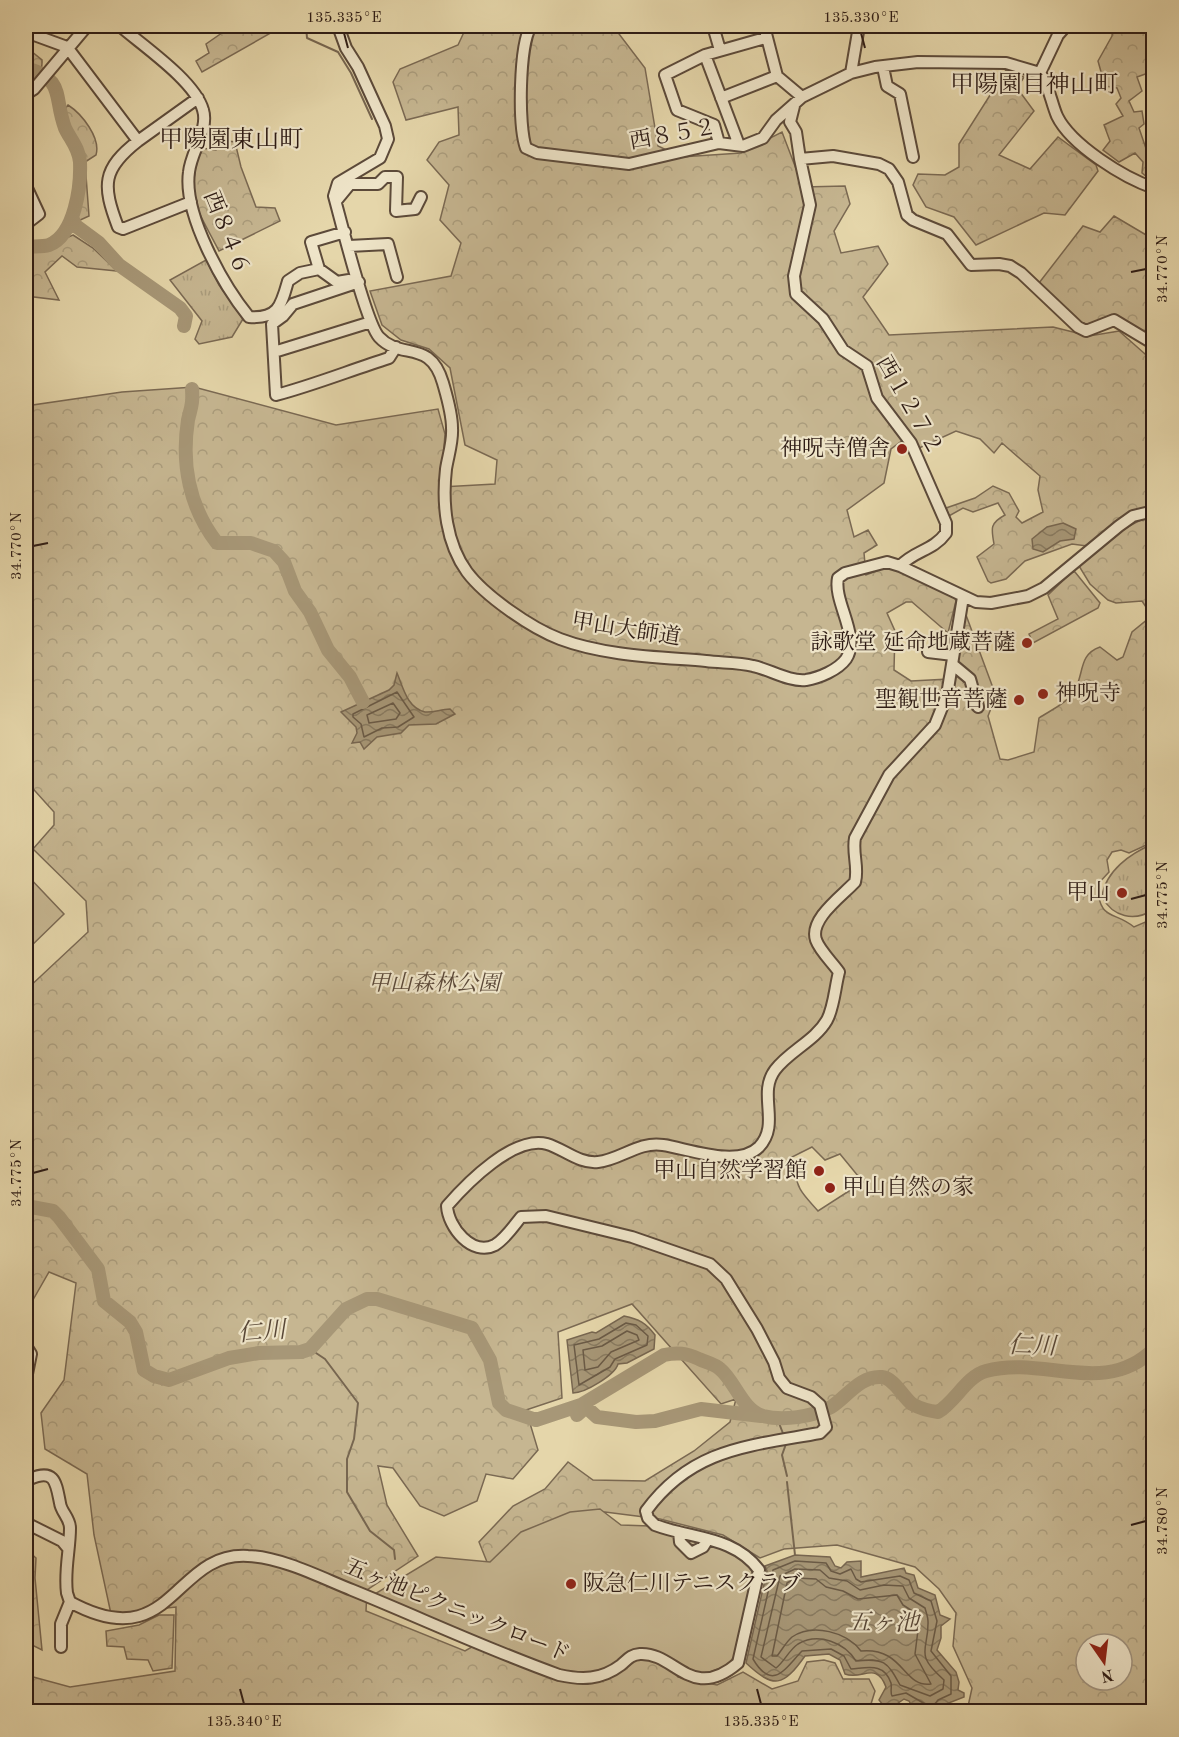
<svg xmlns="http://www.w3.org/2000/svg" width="1179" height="1737" viewBox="0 0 1179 1737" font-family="'Old Standard TT','Noto Serif JP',serif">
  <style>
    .grass { fill: url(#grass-tufts); stroke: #7a6953; stroke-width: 1.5 }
    .forest { fill: url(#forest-crowns); stroke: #7a6953; stroke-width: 1.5; fill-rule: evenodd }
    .pitch { fill: #c6b691; stroke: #7a6953; stroke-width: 1.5 }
    .water { fill: url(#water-waves); stroke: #776650; stroke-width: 1.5 }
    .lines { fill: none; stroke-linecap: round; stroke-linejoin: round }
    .shore { stroke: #6a5a46; stroke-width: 1.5 }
    .stream { stroke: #776650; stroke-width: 2 }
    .river { stroke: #a79777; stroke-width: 14 }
    .minor-casing { stroke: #5c4a3a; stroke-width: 14 }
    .minor { stroke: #eee4c8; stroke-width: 10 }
    .ticks { fill: none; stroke: #2e1c15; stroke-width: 2 }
    .poi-dot { fill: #8f2418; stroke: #eee4c8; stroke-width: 2 }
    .labels { text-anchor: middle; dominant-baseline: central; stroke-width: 4.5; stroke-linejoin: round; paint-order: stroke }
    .street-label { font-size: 22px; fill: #2e1c15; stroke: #eee4c8 }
    .poi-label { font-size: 22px; fill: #2e1c15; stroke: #eee4c8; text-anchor: end }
    .park-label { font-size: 22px; font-style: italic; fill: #5c4a3a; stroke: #eee4c8 }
    .neighbourhood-label { font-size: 24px; fill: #2e1c15; stroke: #eee4c8 }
    .water-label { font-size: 24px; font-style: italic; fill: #584737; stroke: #eee4c8 }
    .neatline { fill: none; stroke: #2e1c15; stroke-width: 2 }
    .ticks-label { font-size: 15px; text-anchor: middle; fill: #2e1c15 }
  </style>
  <defs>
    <pattern id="grass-tufts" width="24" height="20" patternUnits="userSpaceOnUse" patternTransform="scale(1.5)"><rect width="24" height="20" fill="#c6b691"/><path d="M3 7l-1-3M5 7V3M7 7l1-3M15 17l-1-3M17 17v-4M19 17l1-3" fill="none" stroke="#aa9c7c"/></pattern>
    <pattern id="forest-crowns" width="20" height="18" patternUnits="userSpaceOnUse" patternTransform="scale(1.5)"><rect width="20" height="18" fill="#c6b691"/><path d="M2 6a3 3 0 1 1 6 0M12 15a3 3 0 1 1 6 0" fill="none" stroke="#aa9c7c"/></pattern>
    <pattern id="water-waves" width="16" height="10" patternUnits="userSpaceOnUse" patternTransform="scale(1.5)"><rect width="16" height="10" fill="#a79777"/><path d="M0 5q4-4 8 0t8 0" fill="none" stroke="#887a60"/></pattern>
  </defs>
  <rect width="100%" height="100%" fill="#e5d6aa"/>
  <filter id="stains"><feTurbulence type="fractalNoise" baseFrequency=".00333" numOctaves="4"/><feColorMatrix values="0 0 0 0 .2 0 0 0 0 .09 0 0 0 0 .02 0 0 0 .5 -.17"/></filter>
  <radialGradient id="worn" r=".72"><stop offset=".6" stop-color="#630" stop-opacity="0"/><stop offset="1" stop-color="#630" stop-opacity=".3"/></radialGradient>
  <!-- grass -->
  <path class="grass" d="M206,260l13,25 24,34 -11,18 -33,7 -4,-5 7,-18 -32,-41z
    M1153,844v66c-19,12 -40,7 -51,-13 3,-26 29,-44 51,-53z"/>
  <!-- forest -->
  <path class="forest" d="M232,26h51l-81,46 -6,-11 13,-8 -3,-9z
    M473,26h140l32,42 13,78 23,11 60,-4 41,-21 21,55 42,-1 5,18 -16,27 7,22 37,-7 10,18 -25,33 26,38 164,-8 36,9 30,-5 34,30v145l-18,4 -48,36 -15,-2 -47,17 -19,18 -15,4 -3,-2 -11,-24 17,-13c-3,-16 -4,-21 11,-29l-7,-12 -25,9 -10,-4 -14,8 -3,-8 29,-10 18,-12 16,7 10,18 -3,6 6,6 21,-11 -5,-22 2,-14 -38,-33 -8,10 -14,-14 -24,-8 -39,18 -7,-14 -19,14 -7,34 -37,27 7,27 14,-7 9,15 -13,8 2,22 21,-8 8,2 59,27 2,5 -8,32 -36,-31h-6l-19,11 8,18 -1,39 17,11 38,-2 17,-64 30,81 -8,20 12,43 8,1 26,-8 5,-34c10,-7 27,-14 34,-25 12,-17 4,-38 27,-46l17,13 6,-3 9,-25 17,-14 1,-5 -8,-12 -26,2 -8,-3 -18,-16 -11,-18c8,-15 57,-47 74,-50v326l-24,11 -8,-3 -9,2 -5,8 2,12 -12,13c3,37 16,25 37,42l14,-6 5,-7v797h-186l5,-23 -19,-42 3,-33 -17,-24 -24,-22 -78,-22 -53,4 -24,9 -37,-23 -63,-16 -55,-7 -34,4 -82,51 -10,-25 34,-36 32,-17 23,-27 25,18 52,1 49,-30 36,-29 6,-23 -15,5 -89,-100 -74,28 4,66 -36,12 12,40 -25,29 -27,-5 -9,27 -33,15 -24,-10 -27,-38 -15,-2 9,39 31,51 -51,34 -1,21 99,40 108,-62 83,58 22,30 39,8 26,-13 29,17 26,-8 9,-19 17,-2 11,3 8,16h26l6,12 -4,13 13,7h-858v-36l44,12 105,-16 1,-64 -65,7 -17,-79 -7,-61 -42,-25 -4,-36 23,-33 12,-97 -27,-11 -23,40v-322l62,-58 -2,-31 -53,-52 21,-24v-13l-28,-31v-375l96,-14 72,-5 142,38 102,-16 7,25 -4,53 54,-3 2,-24 -32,-15 -15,-77 -21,-19 -28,-9 -19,-15 -12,-34 81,-15 10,-33 -21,-23 9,-35 -22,-25 12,-18 20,-7 -1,-28 -52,13 -13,-38 7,-13 58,-24 7,-15zM812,1147l13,13 15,-6 23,28 -45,29c-10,-12 -25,-24 -21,-41l-7,-12zM1086,1644h36v36h-36z
    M1113,26h40v25l-5,2 3,19 -14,5 5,14 -13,10 5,11 8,-1 2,13 -5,4 14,41v13l-11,-9 1,-11 -8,-9 -16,9 -16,-12 7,-9 -6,-16 19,-9 -7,-12 5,-6 -4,-10 -12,-2 -7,-25 14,-25z
    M26,47l16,13c1,13 -8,22 -16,31z
    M1006,70l18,7 -7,11 17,23 -35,44 31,14 28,-32 38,28 2,6 -33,44 -21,-2 -68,32 -22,-28 -28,-10 -13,-22 5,-11 27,1 14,-8v-23z
    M68,105c14,9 33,33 28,50l-11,7 4,54 -13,6 -1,-8 8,-59 -16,-34 -2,-12z
    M221,140l14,2 6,25 15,40 19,1 5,13 -61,30c-23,-45 -34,-52 -18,-103l15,2z
    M1114,216l39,23v88l-5,8 -37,-20 -23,10 -9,-4 -40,-38 44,-57 17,6z
    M73,235l20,13 24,23 -40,-4 -15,-11 -17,16 14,28 -33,-4v-36l9,-9z
    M1072,572h3l25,31 -2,5 -65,35 -4,-9 29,-15 -10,-24z
    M26,1549l10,9 -1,20 7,72 -16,-8z
    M159,1615h15l-2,53 -19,3 -5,-11 -21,-1 -3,-12 -17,-1 -1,-15 33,-6z"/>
  <!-- pitch -->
  <path class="pitch" d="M26,874l38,40 -38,37z
    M600,1509l21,16 29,1 70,20 28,17 5,10 -17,81 -9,12 -20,7h-17l-35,-19 -37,10 -23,11 -14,2 -38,-12 -170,-70 63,-38 54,5 31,-30 49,-20z"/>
  <!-- water -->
  <path class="water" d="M1063,523l13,6 -2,10 -14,2 -17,11 -10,-3 -1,-10 15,-12z
    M397,673c6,14 10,35 28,39 8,1 16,-3 25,-3l5,5 -19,10 -27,1 -8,8 -24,4 -13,12 -4,-7 -8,1 5,-10 -1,-6 -15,-15 48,-22 5,-5z
    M624,1316c15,3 22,7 31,19l-1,14 -27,14 -9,1c-3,11 -33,29 -45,29l-6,-53 25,-8 4,1z
    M795,1555l35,2 5,9 6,2 6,-6 14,-1v16l43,-9 2,5 8,2 4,13 17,7 5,20 10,4 -9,7v12l-4,12 19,22 3,10 -1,8 6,3v4l-23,9 -1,5h-16l-4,-5 -6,4 -5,-9 -5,-2 -10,7 -11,-1 -4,-5 7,-13c-10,-27 -24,-6 -41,-13l-5,-14 -11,-6 -24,2c-22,31 -31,33 -59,7l21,-92 -2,-5z"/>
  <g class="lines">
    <!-- shore -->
    <path class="shore" d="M397,692l17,25 -16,10 -16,1 -18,9 -3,-13 -8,-7v-3z
      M393,703l7,10 -4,6 -27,4 -2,-8z
      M626,1323l10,2 12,11 -1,9 -32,14 -5,8 -31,18 -5,-40 25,-6z
      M627,1331l10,4 2,5 -28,12 -13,15 -13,3 -2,-20 19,-4z
      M795,1561l31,2 5,8 9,3 11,-5 5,10 5,3 39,-6 9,4 5,13 17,8 6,20 -6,30 20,25v18l-13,6 -6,8 -26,-15 -14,3c-2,-4 0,-8 -1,-13 -7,-21 -24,-15 -40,-14l-7,-13 -13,-7 -29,2c-16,16 -29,42 -49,8l20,-89z
      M795,1569l25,1 9,8 18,3 13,9 24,-5 19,1 6,12 16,10c1,4 3,9 3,13 1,30 -15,32 16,59l-1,9 -13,7 -30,-11c-13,-24 -16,-27 -44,-24 -11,-18 -37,-29 -58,-17 -9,6 -14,18 -22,24l-15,-11 19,-81z
      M796,1578l20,1 10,8 17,4 15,8 39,-4 6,10 14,9 2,8 -4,32 16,30c-28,4 -27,-37 -70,-33 -14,-19 -48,-28 -69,-14 -6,5 -10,13 -15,19h-5l15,-73z"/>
    <!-- stream -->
    <path class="stream" d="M306,26l1,12 31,14 13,21 21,46
      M310,1349l15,10 33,44 -4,36 -7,20v33l23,39 24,19 1,9
      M777,1418l7,18
      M786,1444l-4,11 5,21
      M787,1482l8,73"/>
    <!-- river -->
    <path class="river" d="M26,68c40,12 27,28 39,60 5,11 14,20 15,34 1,24 -5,73 -31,83 -7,2 -17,1 -23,2
      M73,220l3,6 23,17 20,22 61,43 6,8 -2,10
      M192,389c1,16 -1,18 -4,31 -7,45 2,88 29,123h34l23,8 10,11 11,29 15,21 18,38 22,27 13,25
      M26,1206l27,5 6,6 39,52 6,32 26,21 6,10 8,38 10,6 15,4 60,-22 30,-5 42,-1 9,-3 36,-40 21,-10h10l95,29 18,32 9,43 7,7 30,10 45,-15 83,-50c13,-3 22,-2 35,4 6,3 16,5 21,10 15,12 22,41 43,47 20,5 49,1 68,-9 15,-9 29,-32 51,-30 12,1 21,20 30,27 9,5 17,7 26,8 17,-10 29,-36 48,-41 58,-16 118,27 168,-22
      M577,1415l9,-8 11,10 39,5 19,-1 46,-12 60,7"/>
    <defs>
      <path id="minor" d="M120,26c23,20 75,55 83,84 6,19 -12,42 -14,62 -6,42 34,113 60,145 29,2 32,-11 39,-36l12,-8 19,-4
        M338,26l8,22 12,19 27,59 3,13 -8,19 -42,25 -4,13c7,25 32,127 45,141 22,24 51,1 64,46 4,14 9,30 9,45 1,14 -4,28 -6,41 -4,35 0,74 21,103 18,24 64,56 93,67 45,17 99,18 146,22 15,2 32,1 47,5 16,3 36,16 53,14 13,-2 32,-10 40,-21 15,-23 -13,-57 -8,-81l7,-5 42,-11 13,4 76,36 15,1 37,-7 16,-8 75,-62 14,-10 21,-5
        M531,26c-12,19 -13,100 -5,122l11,5 92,11 90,-21 24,3 20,-8 13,-18 26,-23 49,-24 24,-6 43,-5 88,1 34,10c9,12 11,29 17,43 14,29 67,62 97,72
        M713,26l7,24
        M764,26l13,50 25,21
        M26,32l41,15 71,94 60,-43
        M705,55l34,90
        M883,67l4,19 13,8 13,63
        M851,73l8,-47
        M1040,73l18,-38 8,-9
        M26,94l8,-5 53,-63
        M721,98l56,-22
        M794,106l-4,16 6,10 4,27 33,-3 46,8 10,5 9,13 9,33 6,5 34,14 24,31 28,-1 11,2 11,7 57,54 8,4 28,-11 40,24
        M138,141c-36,28 -36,44 -20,86l5,2 68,-27
        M719,143l-5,-18 -37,-15 -12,-35 40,-20 60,-17
        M800,159l10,46 -16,71 2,18 27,25 20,31 24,16 10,32 34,45 35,80v10c-13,18 -31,17 -46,33
        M26,186l13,28 -13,10
        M336,201l14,-17h28l7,-7h12l-1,34 19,-2 6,-12
        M345,232l-34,10 8,27 18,13 12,-2
        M349,246l39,-2 9,33
        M359,282l-66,22 -10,12 -11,8 4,71c38,-10 75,-25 113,-37l7,-11
        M274,352l97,-30
        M928,652l25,3
        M952,664l18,15 8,28
        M26,1346l5,8 -5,25
        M26,1478l4,1c25,-11 26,4 30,24 1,9 10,15 10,25 0,22 -6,43 -3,65l3,9c103,56 103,-51 178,-46 33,1 74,22 104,34 69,28 137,60 207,85 23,5 42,5 62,-10 7,-6 9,-10 19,-11 35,-2 51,49 98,9l21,-93c-25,-34 -67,-31 -104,-45l-7,-7 -2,-7c46,-63 103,-65 174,-78l6,-6 -6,-22 -9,-8 -24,-9 -8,-10 -5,-16 -17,-33 -31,-50 -16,-15 -78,-27 -86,-21 -25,1c-8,10 -15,21 -26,28 -23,12 -47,-18 -48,-39 20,-23 67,-71 100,-62 17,5 32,20 51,18 22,-2 41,-21 65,-17 26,4 75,23 96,2 22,-23 -2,-53 16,-77 14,-19 40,-29 52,-50 7,-13 8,-33 12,-48 -7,-10 -19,-21 -23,-32 -7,-21 26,-44 39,-58 4,-14 -3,-29 0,-44l34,-63 46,-50 12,-30 16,-98
        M26,1523l36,18 5,6
        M679,1532l1,10 11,11 12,-6 5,-8
        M61,1647v-23l9,-22"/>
    </defs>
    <!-- minor casing -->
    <use href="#minor" class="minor-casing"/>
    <!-- minor -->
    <use href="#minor" class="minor"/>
  </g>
  <!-- ticks -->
  <path class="ticks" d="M344,33l4,15M861,33l4,15M1131,272l15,-3M33,546l15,-3M1131,899l15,-4M33,1173l15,-4M1131,1525l15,-4M240,1689l4,15M757,1689l4,15"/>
  <!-- markers -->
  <g class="poi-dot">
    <circle cx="902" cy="449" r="6"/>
    <circle cx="1027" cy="643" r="6"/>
    <circle cx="1043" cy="694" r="6"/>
    <circle cx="1019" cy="700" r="6"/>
    <circle cx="1122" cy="893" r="6"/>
    <circle cx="819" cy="1171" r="6"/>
    <circle cx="830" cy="1188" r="6"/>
    <circle cx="571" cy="1584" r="6"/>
  </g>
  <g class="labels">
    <!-- street labels -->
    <g class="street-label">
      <text transform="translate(673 135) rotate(-10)">西８５２</text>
      <text transform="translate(226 233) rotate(68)">西８４６</text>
      <text transform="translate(909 406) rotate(60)">西１２７２</text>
      <text transform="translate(626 630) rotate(9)">甲山大師道</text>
      <text transform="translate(457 1611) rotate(22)">五ヶ池ピクニックロード</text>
    </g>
    <!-- poi labels -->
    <g class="poi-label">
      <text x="890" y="449">神呪寺僧舎</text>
      <text x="1015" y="643">詠歌堂 延命地蔵菩薩</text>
      <text x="1055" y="694" text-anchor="start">神呪寺</text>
      <text x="1007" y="700">聖観世音菩薩</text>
      <text x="1110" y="893">甲山</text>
      <text x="807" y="1171">甲山自然学習館</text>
      <text x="842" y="1188" text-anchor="start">甲山自然の家</text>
      <text x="583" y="1584" text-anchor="start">阪急仁川テニスクラブ</text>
    </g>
    <!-- park labels -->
    <g class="park-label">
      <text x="434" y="984">甲山森林公園</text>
    </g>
    <!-- neighbourhood labels -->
    <g class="neighbourhood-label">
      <text x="1034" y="86">甲陽園目神山町</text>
      <text x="231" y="141">甲陽園東山町</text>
    </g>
    <!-- water labels -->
    <g class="water-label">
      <text transform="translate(262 1333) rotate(-5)">仁川</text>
      <text transform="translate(1032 1347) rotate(2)">仁川</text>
      <text x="883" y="1624">五ヶ池</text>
    </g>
  </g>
  <!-- margin -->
  <rect width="1179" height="1737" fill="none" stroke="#e5d6aa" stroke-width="66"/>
  <!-- north arrow -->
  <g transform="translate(1104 1662) rotate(166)"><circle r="28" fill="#eee4c8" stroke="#a19480" stroke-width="1.5"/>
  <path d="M0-4.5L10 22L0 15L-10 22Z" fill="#8f2418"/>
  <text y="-9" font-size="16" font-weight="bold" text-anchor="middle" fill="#2e1c15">N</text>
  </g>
  <rect x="33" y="33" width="1113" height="1671" class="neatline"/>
  <g class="ticks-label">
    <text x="344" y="22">135.335°E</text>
    <text x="861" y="22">135.330°E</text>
    <text transform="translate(1162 269) rotate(-90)" y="5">34.770°N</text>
    <text transform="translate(16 546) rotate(-90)" y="5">34.770°N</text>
    <text transform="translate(1162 895) rotate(-90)" y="5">34.775°N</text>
    <text transform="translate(16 1173) rotate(-90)" y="5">34.775°N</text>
    <text transform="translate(1162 1521) rotate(-90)" y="5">34.780°N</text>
    <text x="244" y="1726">135.340°E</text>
    <text x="761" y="1726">135.335°E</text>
  </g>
  <rect width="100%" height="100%" filter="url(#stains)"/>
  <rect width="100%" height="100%" fill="url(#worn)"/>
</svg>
